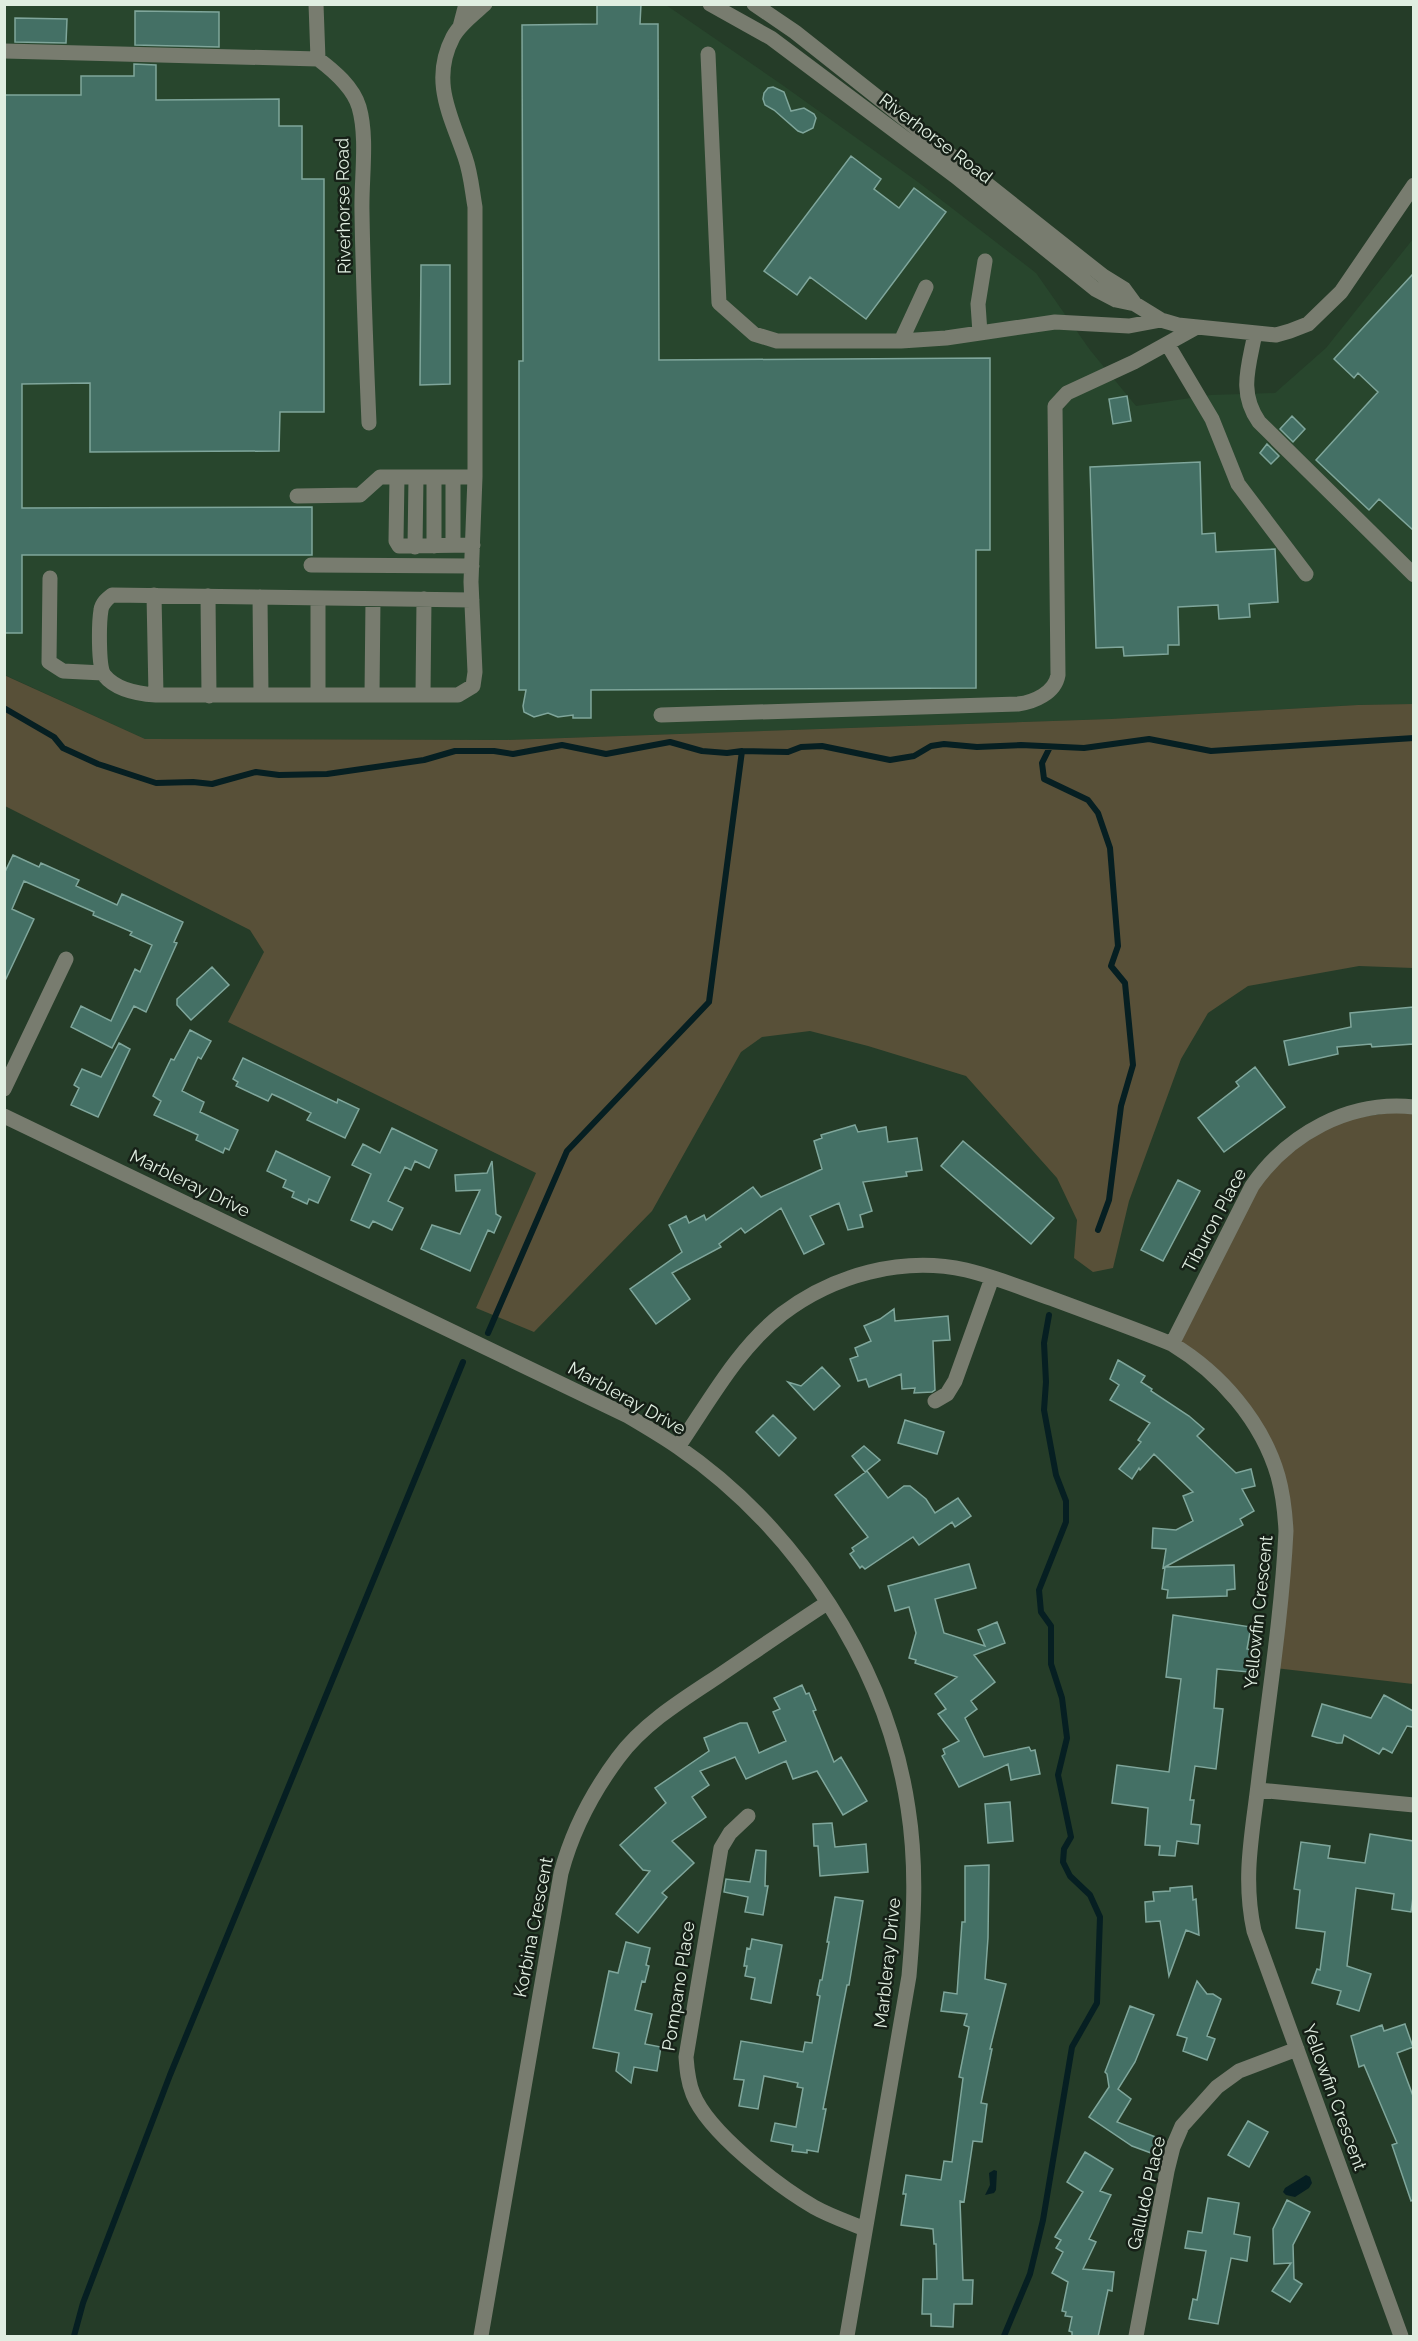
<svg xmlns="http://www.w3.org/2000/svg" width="1418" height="2341" viewBox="0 0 1418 2341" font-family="Raleway,sans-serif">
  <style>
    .built { fill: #28462d }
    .green { fill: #585038 }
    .water { fill: #061f22 }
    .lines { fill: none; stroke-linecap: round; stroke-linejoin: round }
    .stream { stroke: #061f22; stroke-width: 6 }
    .building { fill: #447065; stroke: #7fa69b; stroke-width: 1.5 }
    .minor { stroke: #787c6f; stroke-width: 15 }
    .labels { text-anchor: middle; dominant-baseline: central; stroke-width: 5; stroke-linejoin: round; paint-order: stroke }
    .street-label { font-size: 18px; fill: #e0eee1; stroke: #162017 }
  </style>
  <rect width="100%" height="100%" fill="#253c28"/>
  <!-- built -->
  <path class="built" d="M5,5h661l115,79 137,98 118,91 54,77 46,56 75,-11 64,-2 51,-45 87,-109v465l-55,1 -247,14 -605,21 -361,-1 -140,-64z"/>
  <!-- green -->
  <path class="green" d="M4,675l141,64 361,1 605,-21 247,-14 55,-1v264l-54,-2 -111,20 -40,27 -27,46 -52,142 -16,67 -20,4 -19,-14 3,-38 -20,-42 -91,-102 -98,-30 -58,-15 -48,6 -21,15 -89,159 -118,121 -58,-24 60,-135 -308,-151 36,-70 -14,-22 -245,-124z
    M1413,1109v575l-138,-16 11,-109 -17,-113 -93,-102 93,-176 67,-47z"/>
  <!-- water -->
  <path class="water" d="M994,2170l3,1 -1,19 -2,3 -9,2 5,-10 -1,-12z
    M1306,2175l4,2 2,6 -3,5 -14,9 -9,-2 -3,-3 2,-4z"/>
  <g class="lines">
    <!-- stream -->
    <path class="stream" d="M4,708l50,29 9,11 35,16 58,19 37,-1 19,2 44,-12 23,3 48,-1 97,-14 31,-9h39l19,3 49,-9 44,9 64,-12 32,9 25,2 15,-2 46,1 13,-5 21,-1 68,14 24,-4 17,-10 13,-2 33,3 44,-2 63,3 65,-9 62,12 203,-13
      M1050,747l-8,16 2,16 44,21 10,13 12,35 8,98 -7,20 14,17 8,82 -12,41 -12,94 -11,30
      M488,1333l79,-182 142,-149 33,-251
      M74,2336l9,-33 87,-228 293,-713
      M1004,2336l26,-62 13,-54 29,-173 25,-44 3,-86 -10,-22 -20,-19 -7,-14 1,-13 7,-12 -13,-62 9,-37 -5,-40 -11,-34v-38l-10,-14 -2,-22 27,-68v-21l-10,-26 -12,-65 2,-28 -2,-39 5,-28"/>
  </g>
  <!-- building -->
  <path class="building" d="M597,4h44l-1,20h18l1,336 331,-2v192h-14v138l-385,2v28h-18v-3l-15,2 -10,-4 -14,4 -10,-5 -1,-6 3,-16h-7v-329h4l-1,-336 75,-1z
    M135,11l84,1v35l-84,-2z
    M15,18l52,1 -1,24 -51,-1z
    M134,64l22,1v35l123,-1v27h23v53h22v233h-44l-1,39 -189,1v-69l-68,1v124l290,-1v48h-290v78h-18v-538h77v-19h53z
    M773,87l11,5 7,19 13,-3 10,6 2,4 -3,10 -10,5 -5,-2 -24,-21 -9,-5 -2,-6 1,-6 4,-5z
    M851,156l30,23 -7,10 25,19 15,-20 32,24 -80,107 -56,-42 -13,18 -33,-24z
    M421,265h29v119l-30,1z
    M1413,274v256l-34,-31 -10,11 -53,-50 62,-68 -20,-19 -4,5 -20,-19z
    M1127,396l4,25 -18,3 -4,-25z
    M1292,416l13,13 -12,13 -13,-13z
    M1267,444l12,12 -8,8 -11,-11z
    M1200,462l2,72 13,-1 1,19 59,-3 3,53 -29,2 1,13 -31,2 -1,-14 -40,2 1,38h-11v9l-44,2 -1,-9 -27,1 -6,-181z
    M13,855l26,12 2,-4 38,17 -3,6 41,19 5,-11 61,28 -9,20 3,1 -31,69 -12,-6 -22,42 -41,-21 10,-21 30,15 24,-52 5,3 12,-27 -22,-10 2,-3 -39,-17 1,-3 -70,-31 -12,28 22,10 -30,64v-109z
    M212,967l17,18 -38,35 -14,-15v-6z
    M1413,1007v37l-41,3 -1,-3 -34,3 1,7 -49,11 -5,-24 67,-14 -1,-14z
    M190,1030l21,11 -10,18 -3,-2 -16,34 22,11 -4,10 38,18 -9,20 -4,-2 -2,5 -27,-13 2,-5 -44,-20 7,-14 -8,-5 18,-37 3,1z
    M119,1043l11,6 -32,68 -27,-12 8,-17 -5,-3 8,-16 19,8z
    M243,1058l94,45 1,-4 21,10 -14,29 -38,-18 4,-7 -28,-14 -11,-5 -4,7 -32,-15 2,-4 -5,-3z
    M1255,1067l30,40 -61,45 -26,-34 41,-32 -3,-4z
    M855,1125l3,7 28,-5 2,15 29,-4 5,32 -16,2 1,4 -44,6 9,29 -12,4 3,12 -15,3 -9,-27 -29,13 14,28 -20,10 -23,-46 -36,25 -4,-5 -22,16 2,3 -49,26 18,26 -34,25 -26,-35 52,-37 -13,-27 17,-9 3,7 15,-8 2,5 47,-33 8,10 61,-28 -8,-28 8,-3 -1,-3z
    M392,1128l45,22 -8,18 -14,-7 -4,9 -6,-3 -17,34 15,7 -11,22 -19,-9 -4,7 -18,-8 20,-46 -19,-9 11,-21 17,9z
    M963,1141l91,77 -23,26 -90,-78z
    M276,1151l54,26 -12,26 -9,-4 -2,5 -15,-7 2,-5 -11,-5 3,-7 -19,-9z
    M492,1161l4,53 5,3 -7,16 -6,-3 -18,41 -49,-22 11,-24 28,9 20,-44 -24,1 -1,-16 32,-2z
    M1178,1180l22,11 -37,70 -22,-11z
    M894,1309l1,12 53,-5 2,24 -17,1 2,49 -3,2 -18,1 1,-5 -13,1 -1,-15 -32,13 -3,-8 -8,2 -8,-22 8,-3 -3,-8 16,-7 -7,-15 16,-7z
    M1118,1360l27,16 -4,6 11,7 -1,2 38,25 15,13 -7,7 39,37 15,-4 4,17 -13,3 12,22 -14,8 3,6 -80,43 3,-19 -14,-1 1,-20 23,2 17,-9 -10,-25 10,-4 -39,-38 -14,16 -1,-2 -7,11 -13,-10 22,-27 -3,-2 12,-17 -40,-23 9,-15 -9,-6z
    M822,1367l18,19 -26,24 -26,-28 13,4z
    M773,1415l23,23 -17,18 -23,-24z
    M905,1420l39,12 -7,22 -39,-11z
    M864,1446l16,14 -15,12 -13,-16z
    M867,1471l21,27 16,-12h6l16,13 9,14 23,-15 13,18 -16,11 -3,-5 -33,23 -6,-8 -48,32 -3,-3 -2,2 -10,-14 4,-3 -2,-3 16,-11 -33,-42z
    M969,1564l7,24 -41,11 9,34 41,13 -7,-16 19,-8 8,21 -31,12 21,27 -24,19 6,8 -12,9 19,39 45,-10 2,4 4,-1 5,24 -29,6 -3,-16 -49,23 -17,-31 3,-2 -2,-5 16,-8 -21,-27 8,-5 -11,-15 22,-17 -42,-14 1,-3 -7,-2 7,-25 -7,-26 -14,4 -7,-25z
    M1234,1565l1,24 -8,1v6l-60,2 1,-8 -6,-1 3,-22z
    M1173,1615l78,12 -4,22 5,1 -3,22 -32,-3 -3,39 9,1 -7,60 -21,-3 -5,34h4l-3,24 9,1 -2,19 -21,-3 -2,15 -16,-1 1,-9 -15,-1 3,-37 -36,-5 5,-38 52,7 12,-93 -15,-2z
    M802,1685l4,9 3,-1 7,17 -3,1 21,51 7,-5 26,44 -24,14 -26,-44 -24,8 -7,-18 -40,18 -11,-22 -35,14 9,14 -17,12 14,20 -34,24 22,22 -32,30 5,4 -29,36 -22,-19 34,-43 -7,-1 -23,-25 46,-42 -11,-15 54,-37 -5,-13 36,-15h7l12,30 27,-12 -13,-29 7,-3 -6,-11z
    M1384,1695l29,16v16l-6,-1 -15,27 -9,-5 -4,6 -35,-19 -2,8h-5l-25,-7 10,-32 49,14z
    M1010,1802l3,39 -25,2 -3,-39z
    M832,1823l3,24 31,-3 2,28 -48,4 -2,-30h-4l-1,-22z
    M1370,1834l43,7v56l-2,15 -19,-3 2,-15 -38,-6 -9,78 24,8 -12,37 -22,-7 4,-13 -29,-8 5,-14 3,1 5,-38 -29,-4 4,-38 -6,-1 7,-47 29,4 -2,12 37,5z
    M756,1850l10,1 -1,35h3l-5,29 -18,-3 3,-15 -24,-5 2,-13 24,3z
    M989,1865l-1,73 -3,41 21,5 -16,65h2l-11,54 6,1 -5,38 -9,-1 -9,61 -4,-1 3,79h10l-1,24h-18l-1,23 -22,-1v-12h-9l1,-35h14l-1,-35h-2l-1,-15 -32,-4 5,-31h-3l3,-19 35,5 3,-19 8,1 11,-84 -4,-1 10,-50 -5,-2 3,-11 -26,-3 3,-19 13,2 5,-72h3v-56z
    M1192,1886l1,14 3,-1 3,36 -13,-5 -17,46 -9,-55 -14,1 -1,-20 9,-1 -1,-9 17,-1v-3z
    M835,1897l28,4 -14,84h-2l-24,124h3l-8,43 -11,-2v3l-15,-2 1,-6 -22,-4 4,-18 21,4 7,-39 -6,-1 1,-4 -34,-7 -6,33 -19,-3 5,-26 -10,-1 7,-38 62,11 2,-10 7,1 8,-47 -3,-1 3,-15h2l7,-38h-2z
    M752,1939l30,6 -11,58 -20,-4 4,-21 -10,-2 2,-10h-3l3,-18 3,1z
    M626,1942l24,6 -4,17 3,1 -4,16 -3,-1 -7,29 17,4 -7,30 16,3 -4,24 -23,-4 -3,16 -15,-12 3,-18 -26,-5 16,-77 9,2z
    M1197,1981l10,13h6l8,5 -14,37 8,3 -8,21 -24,-9 4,-13 -10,-3z
    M1130,2006l24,9 -19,47 -17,27 13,10 -14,23 41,16 -7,15 -19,-7 -43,-29 20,-30 -2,-13 -2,-2z
    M1405,2024l8,23 -16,6 16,43v104l-2,1 -19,-56 5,-2 -33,-78 -5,2 -8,-31 31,-11 2,6z
    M1248,2121l20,11 -19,35 -21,-12z
    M1085,2152l28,17 -13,22 11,4 -22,44 7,3 -13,27 31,3 -2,19 -4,-1 -10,47h-26v-5l-3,-1 3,-14 -7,-1 1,-4 -4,-1 6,-29 -16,-9 11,-21 -7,-4 5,-8 -6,-3 28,-45 -16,-10z
    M1208,2198l31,5 -5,31 16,3 -3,24 -16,-3 -13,66 -29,-5 4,-20 4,1 9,-49 -21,-3 3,-17 14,2z
    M1287,2200l23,12 -17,33 1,34 8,5 -12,18 -18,-11 19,-28 -17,1 -1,-35z"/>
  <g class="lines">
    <!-- minor -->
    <path class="minor" d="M316,4l2,55
      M710,4l61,34 184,138 140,113 21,11 19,4
      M754,4l41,28 308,244 21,13 11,15 26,16 17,5 98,10 14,-4 18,-7 33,-32 73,-107
      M460,27l6,-23
      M4,51l314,8
      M708,54l11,249 35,31 23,7h124l45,-3 109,-16 74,4 32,-6
      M318,59c16,12 35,28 41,48 9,31 2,73 3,105 1,70 4,141 7,211
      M980,333l-2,-29 7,-43
      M1255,333c-6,33 -17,59 4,89l155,153
      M901,341l25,-54
      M1168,345l44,74 26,65 68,90
      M397,477l-1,64 3,5 74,-1
      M453,477v68
      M297,496l63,-1 20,-18h95
      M434,546v-69
      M415,547l1,-70
      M311,565l161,1
      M50,578l-1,84 14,9 40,2
      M154,595l2,100
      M208,596l1,100
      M260,597l1,98
      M318,599v96
      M472,600l-360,-5c-5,4 -10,8 -11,15 -2,12 -3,56 3,65 12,15 35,19 52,20h302l15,-9 2,-14 -4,-90 4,-105v-270c-3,-17 -4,-33 -10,-50 -14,-41 -35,-76 -12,-120 7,-13 21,-23 32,-33
      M372,695l1,-96
      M423,695l1,-96
      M661,715l357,-11c16,-2 37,-11 40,-29l-3,-269 12,-13 67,-31 63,-35
      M4,1089l62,-130
      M4,1116l624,300c17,10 34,20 50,31 118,81 209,219 230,361 9,57 6,111 1,168l-62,360
      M1172,1344l80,-158c36,-52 97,-86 162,-79
      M935,1401l12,-7 8,-13 37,-103
      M678,1447c31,-45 60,-99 104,-133 51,-39 120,-58 184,-44 30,7 58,19 87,29 40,15 80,29 119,45 48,29 90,77 106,132 5,18 7,36 8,55 -4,82 -17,164 -27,246 -6,54 -17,99 -5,154l147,405
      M1258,1790l156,15
      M748,1816l-18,17 -9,15 -35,209c1,13 2,25 7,37 15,38 85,92 121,113 16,9 34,15 51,22
      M481,2336l80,-463c11,-41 31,-80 57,-115 25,-34 64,-58 99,-81 37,-25 73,-50 110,-74
      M1136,2336l31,-165 6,-24 9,-21 35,-39 22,-16 58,-22"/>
  </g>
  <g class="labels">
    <!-- street labels -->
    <g class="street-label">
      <text transform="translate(936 138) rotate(37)">Riverhorse Road</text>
      <text transform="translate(343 206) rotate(-91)">Riverhorse Road</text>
      <text transform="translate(190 1183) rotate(26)">Marbleray Drive</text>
      <text transform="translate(1214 1220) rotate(-62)">Tiburon Place</text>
      <text transform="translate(627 1398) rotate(29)">Marbleray Drive</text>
      <text transform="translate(1258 1612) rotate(-84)">Yellowfin Crescent</text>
      <text transform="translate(533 1927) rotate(-79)">Korbina Crescent</text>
      <text transform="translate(887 1963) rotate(-84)">Marbleray Drive</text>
      <text transform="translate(678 1986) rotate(-81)">Pompano Place</text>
      <text transform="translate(1335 2097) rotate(70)">Yellowfin Crescent</text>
      <text transform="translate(1146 2193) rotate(-77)">Galludo Place</text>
    </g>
  </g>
  <!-- border -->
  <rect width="1418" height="2341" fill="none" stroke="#e0eee1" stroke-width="12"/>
</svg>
